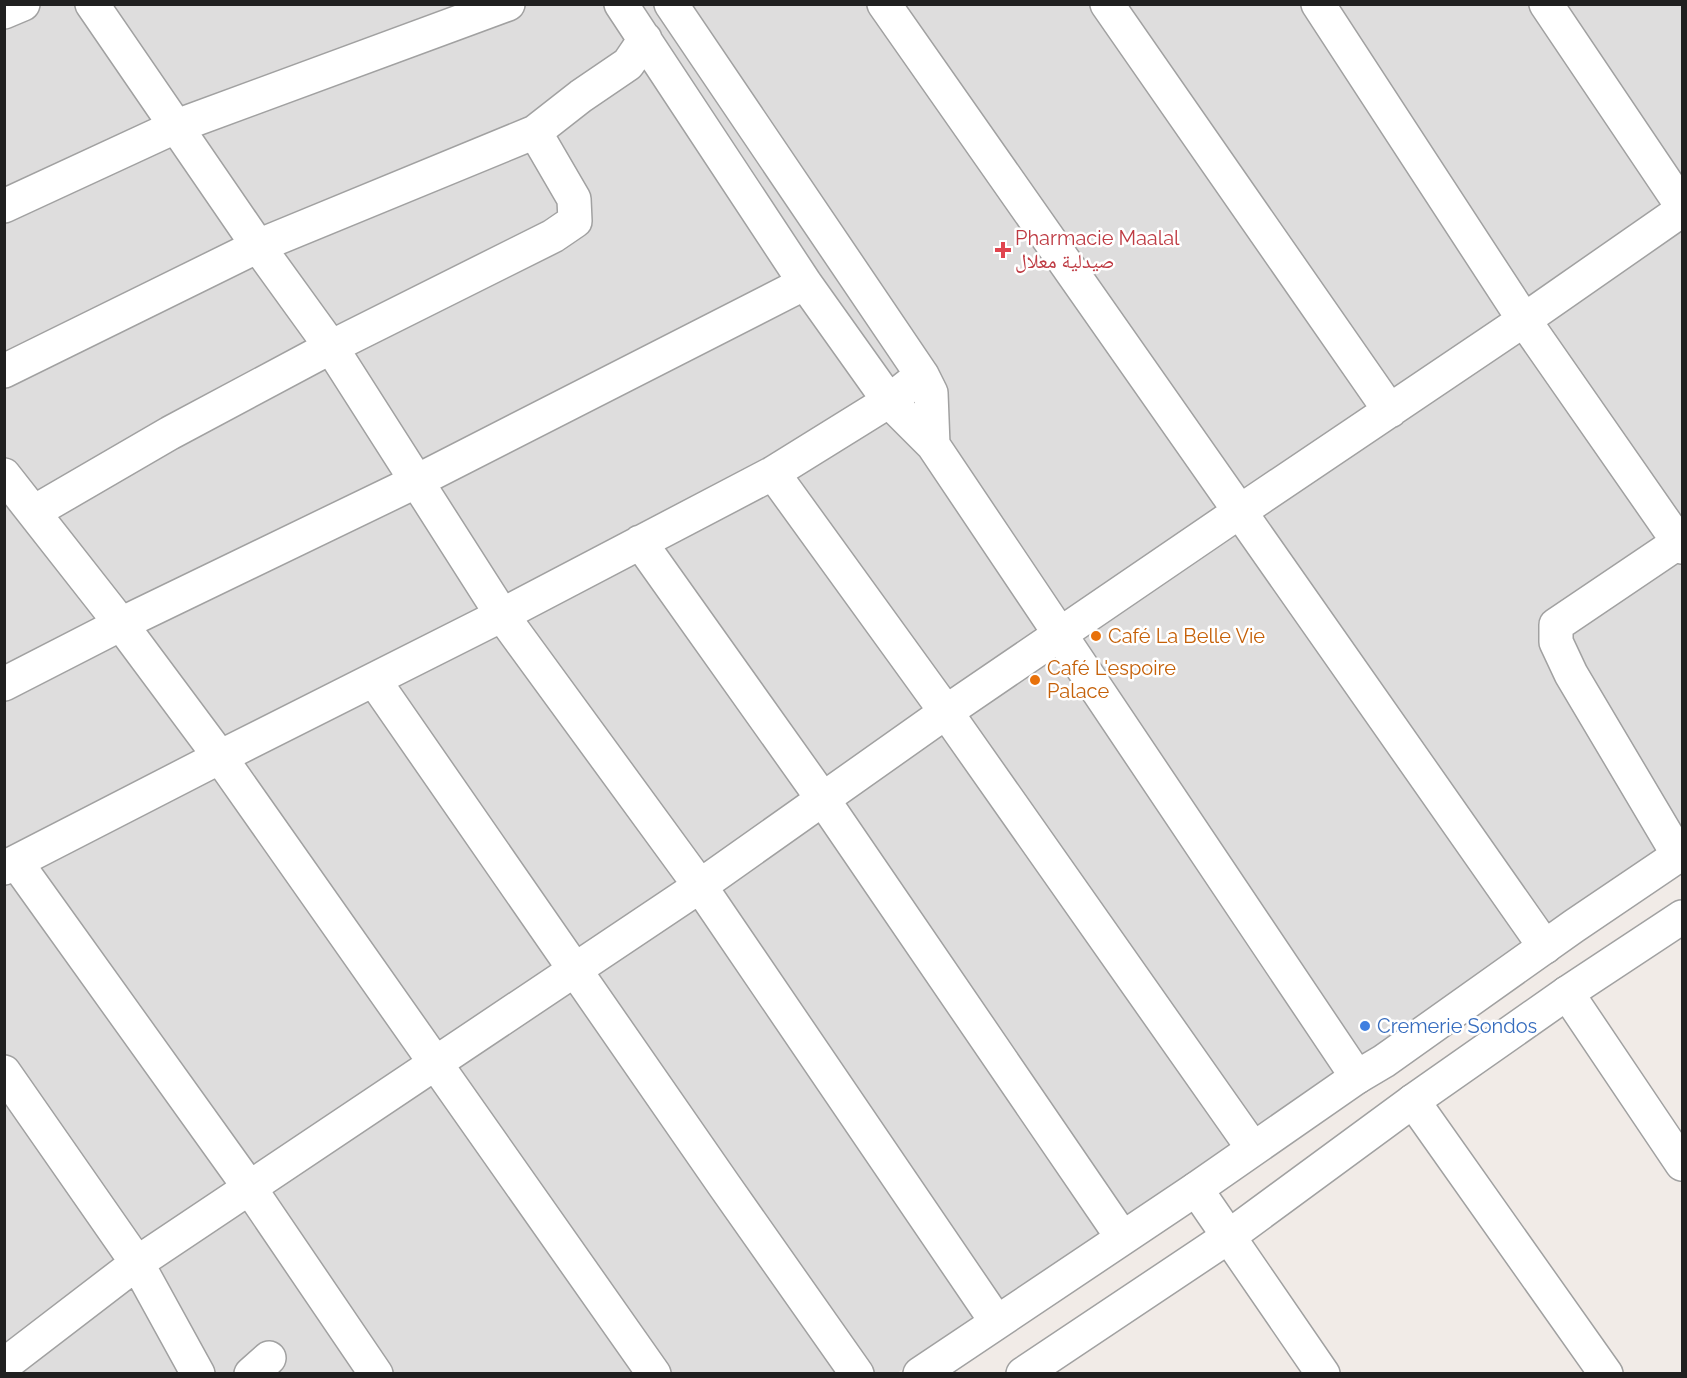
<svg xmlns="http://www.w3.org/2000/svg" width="1687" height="1378" viewBox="0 0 1687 1378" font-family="Raleway,'Noto Naskh Arabic',sans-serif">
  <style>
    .residential { fill: #dedddd }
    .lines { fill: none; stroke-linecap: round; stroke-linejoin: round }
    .minor-casing { stroke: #a1a1a1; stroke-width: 36 }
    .tertiary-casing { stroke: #a1a1a1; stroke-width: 36 }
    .minor { stroke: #fff; stroke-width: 33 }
    .tertiary { stroke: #fff; stroke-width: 33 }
    .health-dot { fill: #e0444e; stroke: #fff; stroke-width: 2 }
    .food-dot { fill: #e8710a; stroke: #fff; stroke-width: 2 }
    .shop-dot { fill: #3f7fe0; stroke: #fff; stroke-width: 2 }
    .labels { text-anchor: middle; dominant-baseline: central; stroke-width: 5; stroke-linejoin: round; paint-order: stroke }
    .health-label { font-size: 20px; fill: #be3a42; stroke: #fff; text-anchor: start }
    .food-label { font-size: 20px; fill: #c56008; stroke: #fff; text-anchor: start }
    .shop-label { font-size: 20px; fill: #366cbe; stroke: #fff; text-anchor: start }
  </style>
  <rect width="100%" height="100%" fill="#f1ebe7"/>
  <!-- residential -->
  <path class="residential" d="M5,5h1677v842l-785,526 -892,1z"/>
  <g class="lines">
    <defs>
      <path id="minor" d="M92,4l166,242 73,101 171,268 198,271 296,435
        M621,4l184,279 84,118 44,44 424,632
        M671,4l251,371 9,18 2,52
        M884,4l661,943
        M1107,4l283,407
        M1318,4l206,316 158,227
        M1546,4l136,202
        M4,12l19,-8
        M4,206l173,-80 331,-122
        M4,371l254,-125 277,-114 46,-36 47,-32 17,-25
        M773,473l173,239 306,435
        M4,475l117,149 99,133 434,617
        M34,512l136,-79 161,-86 222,-111 22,-15 -1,-22 -39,-67
        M640,542l182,256 300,439
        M1679,542l-123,83v17l15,32 108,182
        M374,680l350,505 133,189
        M4,684l117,-60 296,-143 388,-198
        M16,862l233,325 127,187
        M4,868l216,-111 282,-142 271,-142 116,-72 33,-26
        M1567,993l115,171
        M4,1072l133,191 61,111
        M1413,1101l193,273
        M1196,1189l127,185
        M4,1365l133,-102 563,-377 246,-174 293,-200 285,-192 158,-110
        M251,1374l18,-16"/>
      <path id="tertiary" d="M920,1374l276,-185 161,-112 27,-16 190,-135 108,-73
        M1023,1374l205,-137 185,-136 154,-108 115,-76"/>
    </defs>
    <!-- minor casing -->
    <use href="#minor" class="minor-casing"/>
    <!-- tertiary casing -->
    <use href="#tertiary" class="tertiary-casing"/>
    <!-- minor -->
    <use href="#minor" class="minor"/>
    <!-- tertiary -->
    <use href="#tertiary" class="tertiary"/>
  </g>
  <!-- markers -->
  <path class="health-dot" d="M1000 241h6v6h6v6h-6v6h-6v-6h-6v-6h6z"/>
  <g class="food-dot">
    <circle cx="1096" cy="636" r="6"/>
    <circle cx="1035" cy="680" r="6"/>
  </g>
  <circle class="shop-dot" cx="1365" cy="1026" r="6"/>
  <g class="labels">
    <!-- health labels -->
    <g class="health-label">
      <text x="1015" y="238">Pharmacie Maalal<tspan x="1015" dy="23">صيدلية معلال</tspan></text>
    </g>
    <!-- food labels -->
    <g class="food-label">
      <text x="1108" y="636">Café La Belle Vie</text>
      <text x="1047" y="668">Café L'espoire<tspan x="1047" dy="23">Palace</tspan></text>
    </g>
    <!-- shop labels -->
    <g class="shop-label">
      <text x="1377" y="1026">Cremerie Sondos</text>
    </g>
  </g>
  <!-- border -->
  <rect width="1687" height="1378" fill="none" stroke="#202020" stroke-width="12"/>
</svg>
